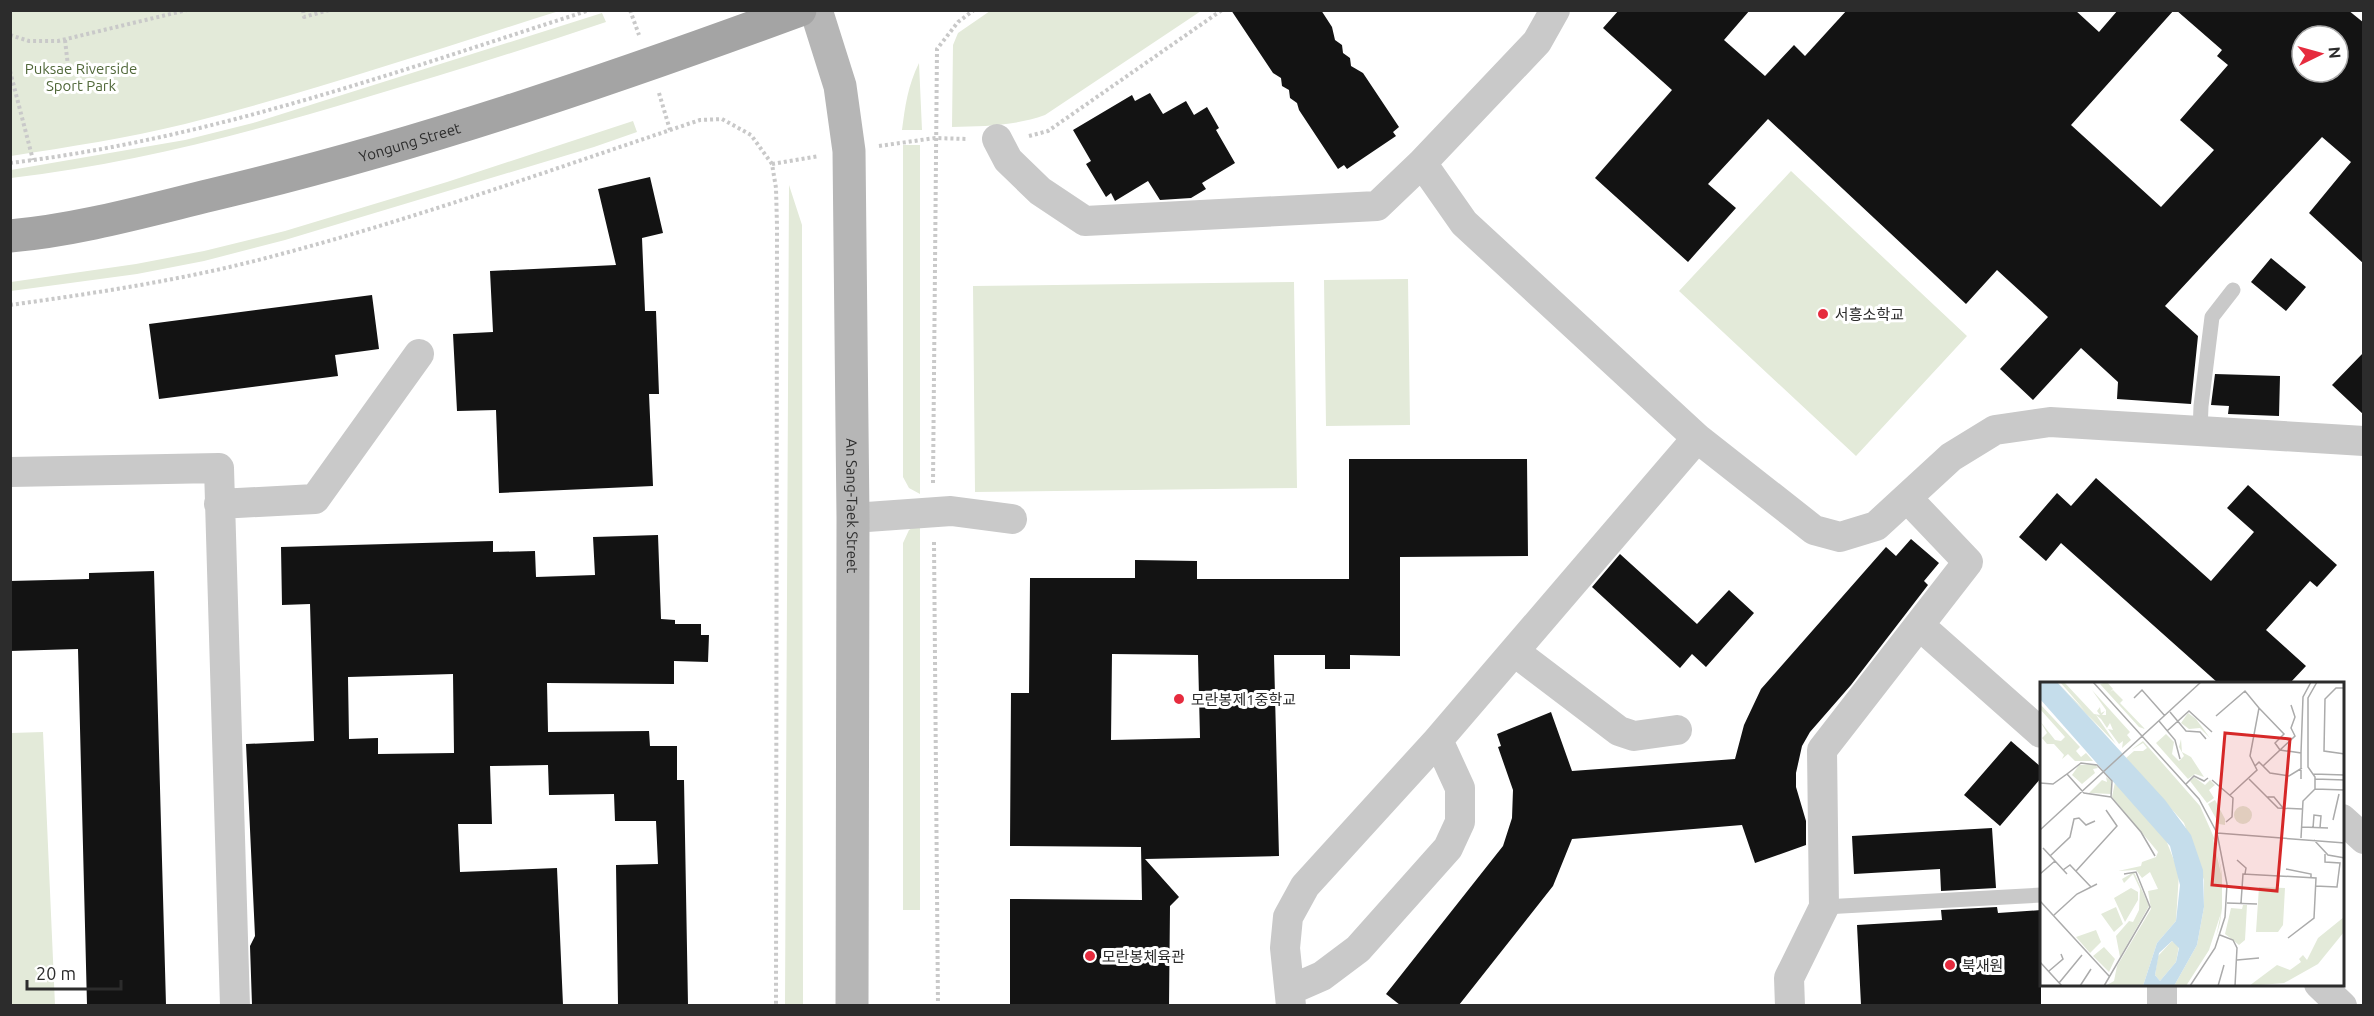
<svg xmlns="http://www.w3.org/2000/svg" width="2374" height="1016" viewBox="0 0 2374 1016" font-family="Ubuntu,'Noto Sans KR',sans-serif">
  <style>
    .green { fill: #e3ead9 }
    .building { fill: #131313; fill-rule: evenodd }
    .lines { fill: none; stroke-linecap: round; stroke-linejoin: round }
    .path { stroke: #c9c9c9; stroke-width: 4; stroke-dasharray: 3 3; stroke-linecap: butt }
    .service { stroke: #c9c9c9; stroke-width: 15 }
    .minor { stroke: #c9c9c9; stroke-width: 30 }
    .secondary { stroke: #b6b6b6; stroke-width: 33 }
    .primary { stroke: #a4a4a4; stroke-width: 33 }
    .poi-dot { fill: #e62b3e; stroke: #fff; stroke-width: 2 }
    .labels { text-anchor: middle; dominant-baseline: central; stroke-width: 6; stroke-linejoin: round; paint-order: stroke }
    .park-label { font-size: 15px; fill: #51683a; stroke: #fff }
    .street-label { font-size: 15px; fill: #2c2c2c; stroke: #fff }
    .poi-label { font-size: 15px; fill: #2c2c2c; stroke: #fff; text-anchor: start }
    .inset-road { fill: none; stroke: #ababab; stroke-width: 1.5 }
    .view { fill: #d62828; fill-opacity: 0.15; stroke: #d62828; stroke-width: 3 }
    .inset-edge { fill: none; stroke: #2c2c2c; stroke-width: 3 }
  </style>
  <rect width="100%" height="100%" fill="#fff"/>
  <!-- green -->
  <path class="green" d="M11,10h548v1c-124,39 -248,81 -374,113 -58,14 -116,23 -174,32z
    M990,11h211l-156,104c-31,11 -61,11 -93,12l1,-82 5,-12z
    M602,13l4,9c-80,27 -161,52 -242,76 -116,35 -233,66 -353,80v-8l174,-30 68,-17z
    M919,63l3,67h-20c3,-24 6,-45 17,-67z
    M633,121l4,11 -43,15 -309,93 -81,21 -67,13 -126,17v-9l125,-18 68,-13 81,-20 162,-49z
    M903,145h17v349l-11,-6 -6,-11z
    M1791,171l176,165 -111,120 -177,-165z
    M789,185l13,40 1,781 -18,-1z
    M1408,279l2,146 -84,1 -2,-146z
    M1294,282l3,206 -322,4 -2,-206z
    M920,523v387h-17v-367l6,-13z
    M43,732l12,273h-44v-272z"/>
  <!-- building -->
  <path class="building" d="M1231,10h90l11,17 3,13 7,5 1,8 7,5 1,8 12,7 36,54 -6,5 3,4 -49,33 -3,-4 -6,4 -39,-59 -2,-7 -7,-5 -1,-8 -7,-4 -1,-8 -8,-5z
    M1619,10h131l-26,30 41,36 29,-31 11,11 42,-46h228l24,22 19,-22h56l-103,115 90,82 53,-57 -34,-30 48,-55 -11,-9 5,-6 -46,-40h172l16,13v241l-55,-51 42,-51 -29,-25 -157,169 33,30 -7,68 -74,-5 1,-17 -37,-34 -48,52 -33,-31 48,-52 -51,-47 -31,34 -198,-185 -60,65 28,24 -48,54 -93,-84 77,-88 -69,-62zM2302,36h36v36h-36z
    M1150,93l13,21 23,-13 8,14 13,-8 12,21 -3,2 19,33 -33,20 4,6 -15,9 -31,2 -12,-19 -33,20 -4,-8 -5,4 -20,-33 5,-3 -18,-31 59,-35 3,6z
    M650,177l13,56 -21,5 3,73h11l3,83h-10l4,92 -154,7 -3,-83 -39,1 -4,-77 40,-2 -3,-61 126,-6 -18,-76z
    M2271,258l35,29 -20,24 -35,-29z
    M372,295l7,54 -44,6 3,21 -179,23 -10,-75z
    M2364,352v63l-32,-30z
    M2215,374l65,2 -1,40 -51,-2 1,-8 -18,-1z
    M1349,459h178l1,97 -128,1v99l-50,-1v14h-25v-14h-51l5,201 -134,3 34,38 -9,9 -1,99h-159v-106l132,1 -1,-53 -131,-1 1,-153h18l1,-115h105v-18l62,1v18h152zM1112,654l86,1 2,83 -89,2z
    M2096,478l115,103 43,-49 -27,-24 21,-23 89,80 -20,22 -7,-6 -44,49 40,36 -16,17h-72l-157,-140 -15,18 -27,-24 38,-44 14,13z
    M658,535l3,84 14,1v4h26v11h8l-1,27 -34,-1v23l-127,-1 1,49 101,-1 1,15h27v34h7l4,225h-70l-2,-140 42,-1 -2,-43h-41l-1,-27 -65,1 -1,-30 -58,1 2,58h-34l2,48 97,-4 6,137h-311l-2,-59 5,-10 -9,-192 68,-3 -4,-137 -28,1 -1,-58 212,-6v11l42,-1 1,26 59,-2 -2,-38zM453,674l1,79 -76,1v-16l-29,1 -1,-62z
    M1911,539l28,24 -15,18 4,4 -77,100 -41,47 -8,14 -6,27v14l10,34v24l-51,18 -13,-38 -170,14 -19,47 -94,119h-59l-14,-11 117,-148 9,-28 1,-28 -15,-43 3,-1 -4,-12 54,-22 21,59 163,-12 9,-34 17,-36 125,-142 10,9z
    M1620,554l77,70 32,-34 25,23 -48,54 -14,-13 -12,14 -88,-81z
    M154,571l12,434h-79l-9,-356 -68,2v-70l79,-2v-6z
    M2011,741l30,26v11l-41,48 -36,-31z
    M1992,828l4,60 -55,3 -1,-22 -86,5 -2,-38z
    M1997,907l1,6 43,-3v95h-180l-4,-80 85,-5 -1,-10z"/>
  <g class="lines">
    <!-- path -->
    <path class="path" d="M303,10l1,7 25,-7
      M630,10l9,25
      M10,35l19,6h29l129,-31
      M65,40l3,26
      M10,71l23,89
      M659,93l11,37
      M1029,136l19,-5 174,-121
      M879,146l56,-8 32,1
      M10,163c200,-24 389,-92 580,-153
      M772,164l47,-8
      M10,305c86,-12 172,-25 256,-47 147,-38 290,-90 434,-138l22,-1 29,16 21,29 4,24 1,38 -1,780
      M933,483l4,-434 21,-27 16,-12
      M934,542l4,464"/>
    <!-- service -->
    <path class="service" d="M2200,432l1,-26 11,-89 21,-27
      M1824,907l217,-12"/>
    <!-- minor -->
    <path class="minor" d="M997,139l11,21 32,31 45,30 292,-15 45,-43 115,-121 18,-32
      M1422,163l42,60 233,215 117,92 26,7 36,-11 75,-69 44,-27 55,-8 314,19
      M10,472l209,-4 16,538
      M219,504l96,-5 104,-145
      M853,518l98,-7 61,8
      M1919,625l122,108
      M1515,652l104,79 15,5 43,-6
      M2342,819l22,20
      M2162,984v22
      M2319,984l23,22
      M1290,990l32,-14 36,-27 90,-101 12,-26v-34l-22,-48
      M1291,1006l-6,-58 3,-31 17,-31 133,-146 259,-302
      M1790,1006l-1,-28 35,-71 -2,-157 146,-188 -61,-64"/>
    <!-- secondary -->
    <path class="secondary" id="s1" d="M816,10l24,76 9,65 4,367 -1,488"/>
    <!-- primary -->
    <path class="primary" id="s2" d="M10,236c68,-6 135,-25 201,-41 200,-47 396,-114 589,-185"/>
  </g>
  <!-- markers -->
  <g class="poi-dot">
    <circle cx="1823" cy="314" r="6"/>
    <circle cx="1179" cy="699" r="6"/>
    <circle cx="1090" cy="956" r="6"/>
    <circle cx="1950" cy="965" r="6"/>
  </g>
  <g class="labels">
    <!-- park labels -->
    <g class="park-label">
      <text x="81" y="68">Puksae Riverside<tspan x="81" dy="17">Sport Park</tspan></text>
    </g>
    <!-- street labels -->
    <g class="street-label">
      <text stroke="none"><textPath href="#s2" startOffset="411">Yongung Street</textPath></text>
      <text stroke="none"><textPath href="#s1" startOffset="500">An Sang-Taek Street</textPath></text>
    </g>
    <!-- poi labels -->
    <g class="poi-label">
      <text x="1835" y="314">서흥소학교</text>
      <text x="1191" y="699">모란봉제1중학교</text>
      <text x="1102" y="956">모란봉체육관</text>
      <text x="1962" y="965">북새원</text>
    </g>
  </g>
  <!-- overview -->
  <g transform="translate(2040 682)">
    <rect width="304" height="304" fill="#fff"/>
    <path d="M17,0l28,29 -25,-29h4l30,32 6,1 -3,-4 3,-4 1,6 4,-2 -3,4h4v-5l-14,-20 38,42 -3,3 4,5 -9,8 1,-7 -4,3 -11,-15 5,1 -3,-7 -3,5 -6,-9 -5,-4 20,29 -29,-30 32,36zM67,0l6,7 -3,3 3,-2 10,10 -3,3 25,26 -6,-2 -39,-43zM0,22l40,43 -4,4 5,6 5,-4 7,8h-18l-7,-7 -6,5 2,-4 -10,-11h-7l-5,-6 5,-5 -7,-12 15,19 6,1 4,-4 -25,-28zM148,31l8,6 14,19 -10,-10 -11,1 -8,-6zM126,52l8,8 -2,12 7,7 5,-5 -5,-9 2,-8 1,13 9,5 13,20 -9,-3 -7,5 -32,-36zM103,59l57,65 16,36 -3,-3 9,39 -5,-31 5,27v34l-2,15 -4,14 5,-24 -12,37 2,-3 -25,39h-12l23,-41 7,-38v-27l-20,-57 -58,-65 8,-7h9l4,-3 -4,-5 -12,7zM55,82l3,4 -5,1 2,4 -13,11 -10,-9 7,-10zM69,92l55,61 15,38 -3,48 -19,22 -14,43h-38l9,-5 3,-15 34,-57 -3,-18 10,-2 -8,-17 -8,6 -6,-8 -18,1 23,-5 1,-4 14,-5 2,-5 -46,-55 3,-15zM66,95l5,4v13l-22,-1 13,-13 5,2zM154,95l11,8 5,-5 5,5 -6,5 5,8 -7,5 -17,-22zM175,118l10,19v6l-6,-1 -11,-20zM194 133a9 9 0 1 1 18 0a9 9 0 1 1-18 0ZM94,190l15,34 -29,51 -4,-21 13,-15 4,1 6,-12 1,-21 -7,-15 -9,9 -2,-4zM219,205l26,1 -2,37 -5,7h-22zM91,206l7,4v8l-13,22 -11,-24zM203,223h4l-2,35 -6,5 -14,-11 6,-26 11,1zM76,225l7,17 -9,8 -13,-18zM304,235v15l-26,32 -34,19 -35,3 28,-21 13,5 11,-8 -2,-3 4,-4 4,5 11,-22zM56,248l5,12 -11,11 -14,-16zM132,259l7,5 -3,16 -16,19 -5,-6 3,-19zM64,265l11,12 -6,13 -16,-16z" fill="#e3ead9"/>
    <path d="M0,0h17l108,118 26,35 12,35 1,37 -7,38 -23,41h-31l14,-43 19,-22 4,-36 -10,-39 -130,-147zM132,259l7,7 -3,14 -16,19 -5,-6 4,-22z" fill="#c5ddeb" fill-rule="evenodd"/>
    <path class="inset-road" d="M53,0l106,117 18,34 10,51 -2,33 -10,31 -25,38M305,6h-9l-11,11 -1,52 21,3M94,16l8,-8 23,26M219,26l25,26 -9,9 5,7 21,3v26M130,30l16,19 14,1 6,7M176,34l29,-25 14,17 -9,48 7,14 -27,25M119,39l16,19 5,19M127,49l22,-20 23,21M261,71l2,-56 8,-15M215,84l4,-4 11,11 19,3 13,-8M223,84l32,-30 -4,-8 4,-11 -4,-12M27,92l14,-11 16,2 15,16 -1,16 30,35 14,24M273,92l32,1M209,97l29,29 24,1M275,97l30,1M172,98l21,18 -1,19 -6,5M0,101l13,1 14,-10 17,19 27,4M146,102l8,-8 10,5 4,-3M275,107l30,1M227,115h7l9,11M293,138l6,-26M262,145l26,1M273,146l1,-13 7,1 -1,12M0,148l161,-148M177,151l128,10M261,156l2,-37 12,-12v-12l-7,-10v-69l9,-16M274,158l14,15 17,3M3,166l24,26M10,174l20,-19 4,-18 5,-1 7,7 9,-4M197,178l9,8 -1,6M246,187l25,5v4M23,188l7,-5 21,22M36,189l41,-45 -11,-16M0,192l15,-13M275,204l22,1 3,-24 -15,-1v-8M0,219l69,75M187,221l30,1M201,221l2,-29 73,4 -2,40 -26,20M14,233l23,-21 20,-10M180,253l13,5 4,8 -2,38M197,278l22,-2M0,280l22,24M9,289l14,-12 -2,-5M19,301l23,-28M40,304l11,-17M64,304l46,-79 -14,-35 -12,2M178,304l6,-21"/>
    <path class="view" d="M185,51l65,6 -13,152 -65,-6z"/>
    <rect width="304" height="304" class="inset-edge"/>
  </g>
  <!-- border -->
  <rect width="2374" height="1016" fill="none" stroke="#2c2c2c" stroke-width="24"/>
  <!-- north arrow -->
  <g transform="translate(2320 54) rotate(85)"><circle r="28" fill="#ffffff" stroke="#ababab" stroke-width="1.5"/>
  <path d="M0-4.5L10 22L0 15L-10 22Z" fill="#e62b3e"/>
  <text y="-9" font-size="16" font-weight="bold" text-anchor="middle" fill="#2c2c2c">N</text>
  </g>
  <!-- scale -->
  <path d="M27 980v9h94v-9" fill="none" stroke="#2c2c2c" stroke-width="3"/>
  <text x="36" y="980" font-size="18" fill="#2c2c2c" stroke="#ffffff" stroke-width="4.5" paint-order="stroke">20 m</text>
</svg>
